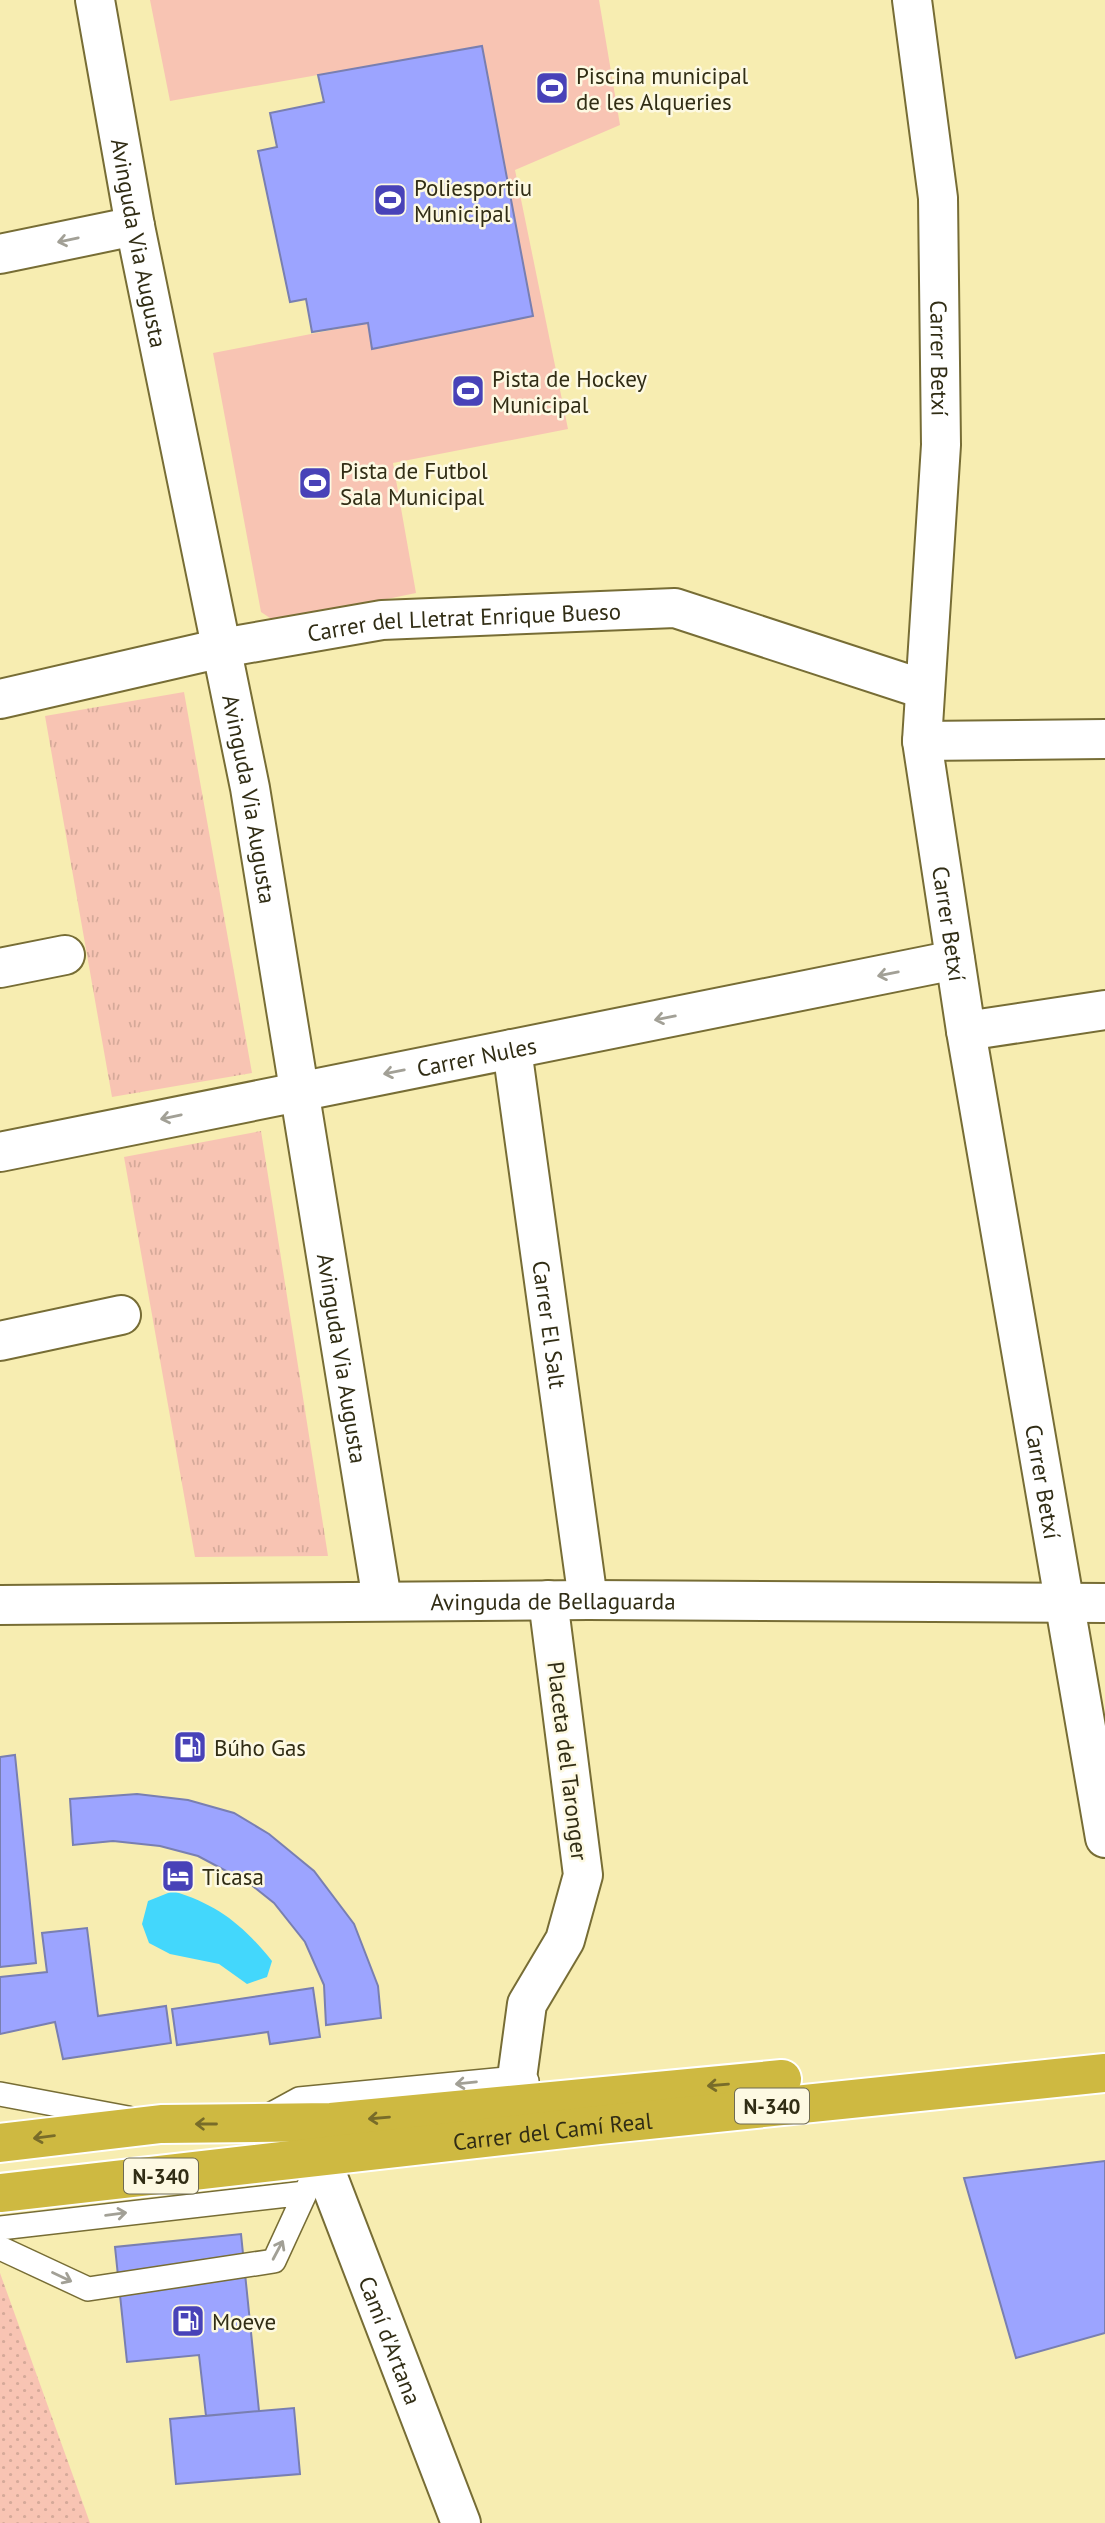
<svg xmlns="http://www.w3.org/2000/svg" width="1105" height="2523" viewBox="0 0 1105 2523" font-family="'PT Sans',sans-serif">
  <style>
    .grass { fill: url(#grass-dots) }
    .park { fill: url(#park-tufts) }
    .pitch { fill: #f8c4b3 }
    .water { fill: #43d7fc }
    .building { fill: #9ca4ff; stroke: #797fb1; stroke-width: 2 }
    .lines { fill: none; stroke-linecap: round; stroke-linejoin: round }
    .lane-casing { stroke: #776d35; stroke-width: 26 }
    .street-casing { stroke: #776d35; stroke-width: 42 }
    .highway-casing { stroke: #fff; stroke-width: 42 }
    .lane { stroke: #fff; stroke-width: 23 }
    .street { stroke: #fff; stroke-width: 38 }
    .highway { stroke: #ceb941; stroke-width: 38 }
    .oneway { stroke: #a2a096 }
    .oneway2 { stroke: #786c29 }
    .labels { text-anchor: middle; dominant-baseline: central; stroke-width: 5; stroke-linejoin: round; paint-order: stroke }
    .shield { fill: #fdf9e2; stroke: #6e6a52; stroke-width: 2 }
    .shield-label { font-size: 21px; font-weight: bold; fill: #312d15 }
    .poi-label { font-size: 23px; fill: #312d15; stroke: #fdf9e2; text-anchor: start }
    .street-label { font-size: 23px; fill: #312d15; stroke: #fdf9e2 }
  </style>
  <defs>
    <pattern id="grass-dots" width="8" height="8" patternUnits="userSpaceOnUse" patternTransform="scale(1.75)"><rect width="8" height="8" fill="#f8c4b3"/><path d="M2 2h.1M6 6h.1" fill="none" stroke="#d5a999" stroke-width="1.8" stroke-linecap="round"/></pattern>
    <pattern id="park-tufts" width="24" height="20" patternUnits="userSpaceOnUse" patternTransform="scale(1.75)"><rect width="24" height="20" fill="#f8c4b3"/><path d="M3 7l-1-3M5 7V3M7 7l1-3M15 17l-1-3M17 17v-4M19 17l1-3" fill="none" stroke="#d5a999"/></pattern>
  </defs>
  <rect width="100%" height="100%" fill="#f7edb1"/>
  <!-- grass -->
  <path class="grass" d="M0,2273l90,250h-90z"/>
  <!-- park -->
  <path class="park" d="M184,692l68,381 -140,24 -67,-381z
    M261,1131l67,425 -133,1 -71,-400z"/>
  <!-- pitch -->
  <path class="pitch" d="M150,0h449l21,125 -105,45 53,259 -175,34 23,130 -140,29 -15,-10 -48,-259 155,-30 5,26 160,-33 -51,-270 -312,55z"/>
  <!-- water -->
  <path class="water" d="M173,1891c45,14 69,33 99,70l-5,16 -20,7 -28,-20 -49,-10 -21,-11 -7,-19 6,-23z"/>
  <!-- building -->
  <path class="building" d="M482,46l51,270 -161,33 -4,-26 -56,9 -6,-33 -16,3 -32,-151 19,-4 -7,-34 54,-11 -6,-27z
    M15,1755l21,208 -36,4v-210z
    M137,1794l51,6 46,13 35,21 45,37 40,53 24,62 3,32 -55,7 -2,-40 -19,-43 -31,-39 -25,-20 -51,-27 -38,-10 -47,-5 -40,4 -3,-46z
    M87,1928l11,88 68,-10 5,37 -108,16 -8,-37 -55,12v-57l47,-5 -5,-39z
    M313,1988l7,49 -50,7 -2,-12 -91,13 -5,-36z
    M1105,2161v172l-89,25 -52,-180z
    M241,2234l18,177 -53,5 -7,-61 -72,7 -12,-115z
    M294,2408l6,66 -124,10 -6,-65z"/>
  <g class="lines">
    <defs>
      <path id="lane" d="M0,2094l128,24
        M266,2117l33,-18 218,-21 10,3
        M0,2228l305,-35
        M0,2248l88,41 186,-28 47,-102"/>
      <g id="street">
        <path id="s1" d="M95,0l40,226 115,562 132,812"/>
        <path id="s2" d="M912,0l26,198 3,247 -19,296 44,290 139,807"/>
        <path d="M0,254l135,-28"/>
        <path id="s3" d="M0,699l222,-51 160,-28 293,-12 248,81"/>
        <path d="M922,741l183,-2"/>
        <path d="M0,968l65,-13"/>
        <path d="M966,1031l139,-21"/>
        <path id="s4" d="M512,1049l76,551"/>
        <path id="s5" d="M0,1152l955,-192"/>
        <path d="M0,1341l121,-26"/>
        <path id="s6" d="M0,1605l588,-5 517,3"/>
        <path d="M517,2078l10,-74 38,-64 18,-65 -35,-275"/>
        <path id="s7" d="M321,2159l140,364"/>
      </g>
      <g id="highway">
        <path d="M0,2143l161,-19 170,-2 451,-43"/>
        <path id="s8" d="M0,2193l599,-68 506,-52"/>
      </g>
    </defs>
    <!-- lane casing -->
    <use href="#lane" class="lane-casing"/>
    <!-- street casing -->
    <use href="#street" class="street-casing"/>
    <!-- highway casing -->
    <use href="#highway" class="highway-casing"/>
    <!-- lane -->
    <use href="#lane" class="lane"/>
    <!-- street -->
    <use href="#street" class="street"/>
    <!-- highway -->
    <use href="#highway" class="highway"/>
  </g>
  <!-- one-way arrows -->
  <defs><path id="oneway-shaft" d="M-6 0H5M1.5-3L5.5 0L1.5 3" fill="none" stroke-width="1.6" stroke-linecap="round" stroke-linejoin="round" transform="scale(1.75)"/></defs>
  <g class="oneway">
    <use href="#oneway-shaft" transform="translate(68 240) rotate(168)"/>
    <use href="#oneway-shaft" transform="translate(888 974) rotate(169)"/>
    <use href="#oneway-shaft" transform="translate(665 1018) rotate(169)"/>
    <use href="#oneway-shaft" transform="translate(394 1072) rotate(169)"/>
    <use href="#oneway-shaft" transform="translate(171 1117) rotate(168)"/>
    <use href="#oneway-shaft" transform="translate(466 2083) rotate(174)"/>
    <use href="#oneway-shaft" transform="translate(116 2214) rotate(-7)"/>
    <use href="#oneway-shaft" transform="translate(278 2250) rotate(-62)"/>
    <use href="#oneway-shaft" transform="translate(62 2277) rotate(25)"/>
  </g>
  <g class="oneway2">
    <use href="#oneway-shaft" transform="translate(718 2085) rotate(175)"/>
    <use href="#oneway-shaft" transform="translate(379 2118) rotate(175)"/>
    <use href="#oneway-shaft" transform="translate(206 2124) rotate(-180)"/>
    <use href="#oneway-shaft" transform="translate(44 2137) rotate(173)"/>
  </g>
  <!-- icons -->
  <defs>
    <symbol id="stadium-square" viewBox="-11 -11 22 22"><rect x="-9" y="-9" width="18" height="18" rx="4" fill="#4842b8" stroke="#fdf9e2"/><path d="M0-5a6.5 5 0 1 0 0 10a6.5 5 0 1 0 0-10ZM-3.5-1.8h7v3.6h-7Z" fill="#fff"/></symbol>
    <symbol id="fuel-square" viewBox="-11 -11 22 22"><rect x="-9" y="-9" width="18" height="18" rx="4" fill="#4842b8" stroke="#fdf9e2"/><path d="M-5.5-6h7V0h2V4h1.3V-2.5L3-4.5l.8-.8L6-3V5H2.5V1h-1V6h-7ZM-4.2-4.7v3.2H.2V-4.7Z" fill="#fff"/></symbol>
    <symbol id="hotel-square" viewBox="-11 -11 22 22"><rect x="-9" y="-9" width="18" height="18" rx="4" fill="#4842b8" stroke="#fdf9e2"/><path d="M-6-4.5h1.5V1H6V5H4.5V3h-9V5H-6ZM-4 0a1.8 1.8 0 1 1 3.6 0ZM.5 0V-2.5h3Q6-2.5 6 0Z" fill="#fff"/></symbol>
  </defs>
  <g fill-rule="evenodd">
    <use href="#stadium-square" x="533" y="69" width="38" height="38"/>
    <use href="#stadium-square" x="371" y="181" width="38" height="38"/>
    <use href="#stadium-square" x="449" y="372" width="38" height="38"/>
    <use href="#stadium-square" x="296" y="464" width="38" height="38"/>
    <use href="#fuel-square" x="171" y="1728" width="38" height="38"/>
    <use href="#hotel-square" x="159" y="1857" width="38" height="38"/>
    <use href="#fuel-square" x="169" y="2302" width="38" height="38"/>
  </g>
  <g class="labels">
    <!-- shield labels -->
    <g class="shield">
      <rect x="735" y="2088.5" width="74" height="35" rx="5"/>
      <rect x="124" y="2158.5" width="74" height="35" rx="5"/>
    </g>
    <g class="shield-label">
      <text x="772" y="2106">N-340</text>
      <text x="161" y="2176">N-340</text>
    </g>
    <!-- poi labels -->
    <g class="poi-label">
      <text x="576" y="75">Piscina municipal<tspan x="576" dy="26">de les Alqueries</tspan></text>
      <text x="414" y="187">Poliesportiu<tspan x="414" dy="26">Municipal</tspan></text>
      <text x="492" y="378">Pista de Hockey<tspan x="492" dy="26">Municipal</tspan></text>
      <text x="340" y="470">Pista de Futbol<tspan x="340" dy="26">Sala Municipal</tspan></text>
      <text x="214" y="1747">Búho Gas</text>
      <text x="202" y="1876">Ticasa</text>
      <text x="212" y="2321">Moeve</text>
    </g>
    <!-- street labels -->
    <g class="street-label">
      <text stroke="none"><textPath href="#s1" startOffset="247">Avinguda Via Augusta</textPath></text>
      <text stroke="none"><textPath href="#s2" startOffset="360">Carrer Betxí</textPath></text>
      <text stroke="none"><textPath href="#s3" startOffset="472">Carrer del Lletrat Enrique Bueso</textPath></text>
      <text stroke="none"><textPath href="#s1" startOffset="814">Avinguda Via Augusta</textPath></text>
      <text stroke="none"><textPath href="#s2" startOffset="928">Carrer Betxí</textPath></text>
      <text stroke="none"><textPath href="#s5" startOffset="486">Carrer Nules</textPath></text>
      <text stroke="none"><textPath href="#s4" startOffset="278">Carrer El Salt</textPath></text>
      <text stroke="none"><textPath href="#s1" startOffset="1381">Avinguda Via Augusta</textPath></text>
      <text stroke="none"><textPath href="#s2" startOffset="1494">Carrer Betxí</textPath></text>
      <text stroke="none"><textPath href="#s6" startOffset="553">Avinguda de Bellaguarda</textPath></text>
      <text transform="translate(568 1761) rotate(83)">Placeta del Taronger</text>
      <text stroke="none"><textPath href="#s8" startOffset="556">Carrer del Camí Real</textPath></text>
      <text stroke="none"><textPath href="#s7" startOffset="194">Camí d'Artana</textPath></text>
    </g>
  </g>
</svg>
